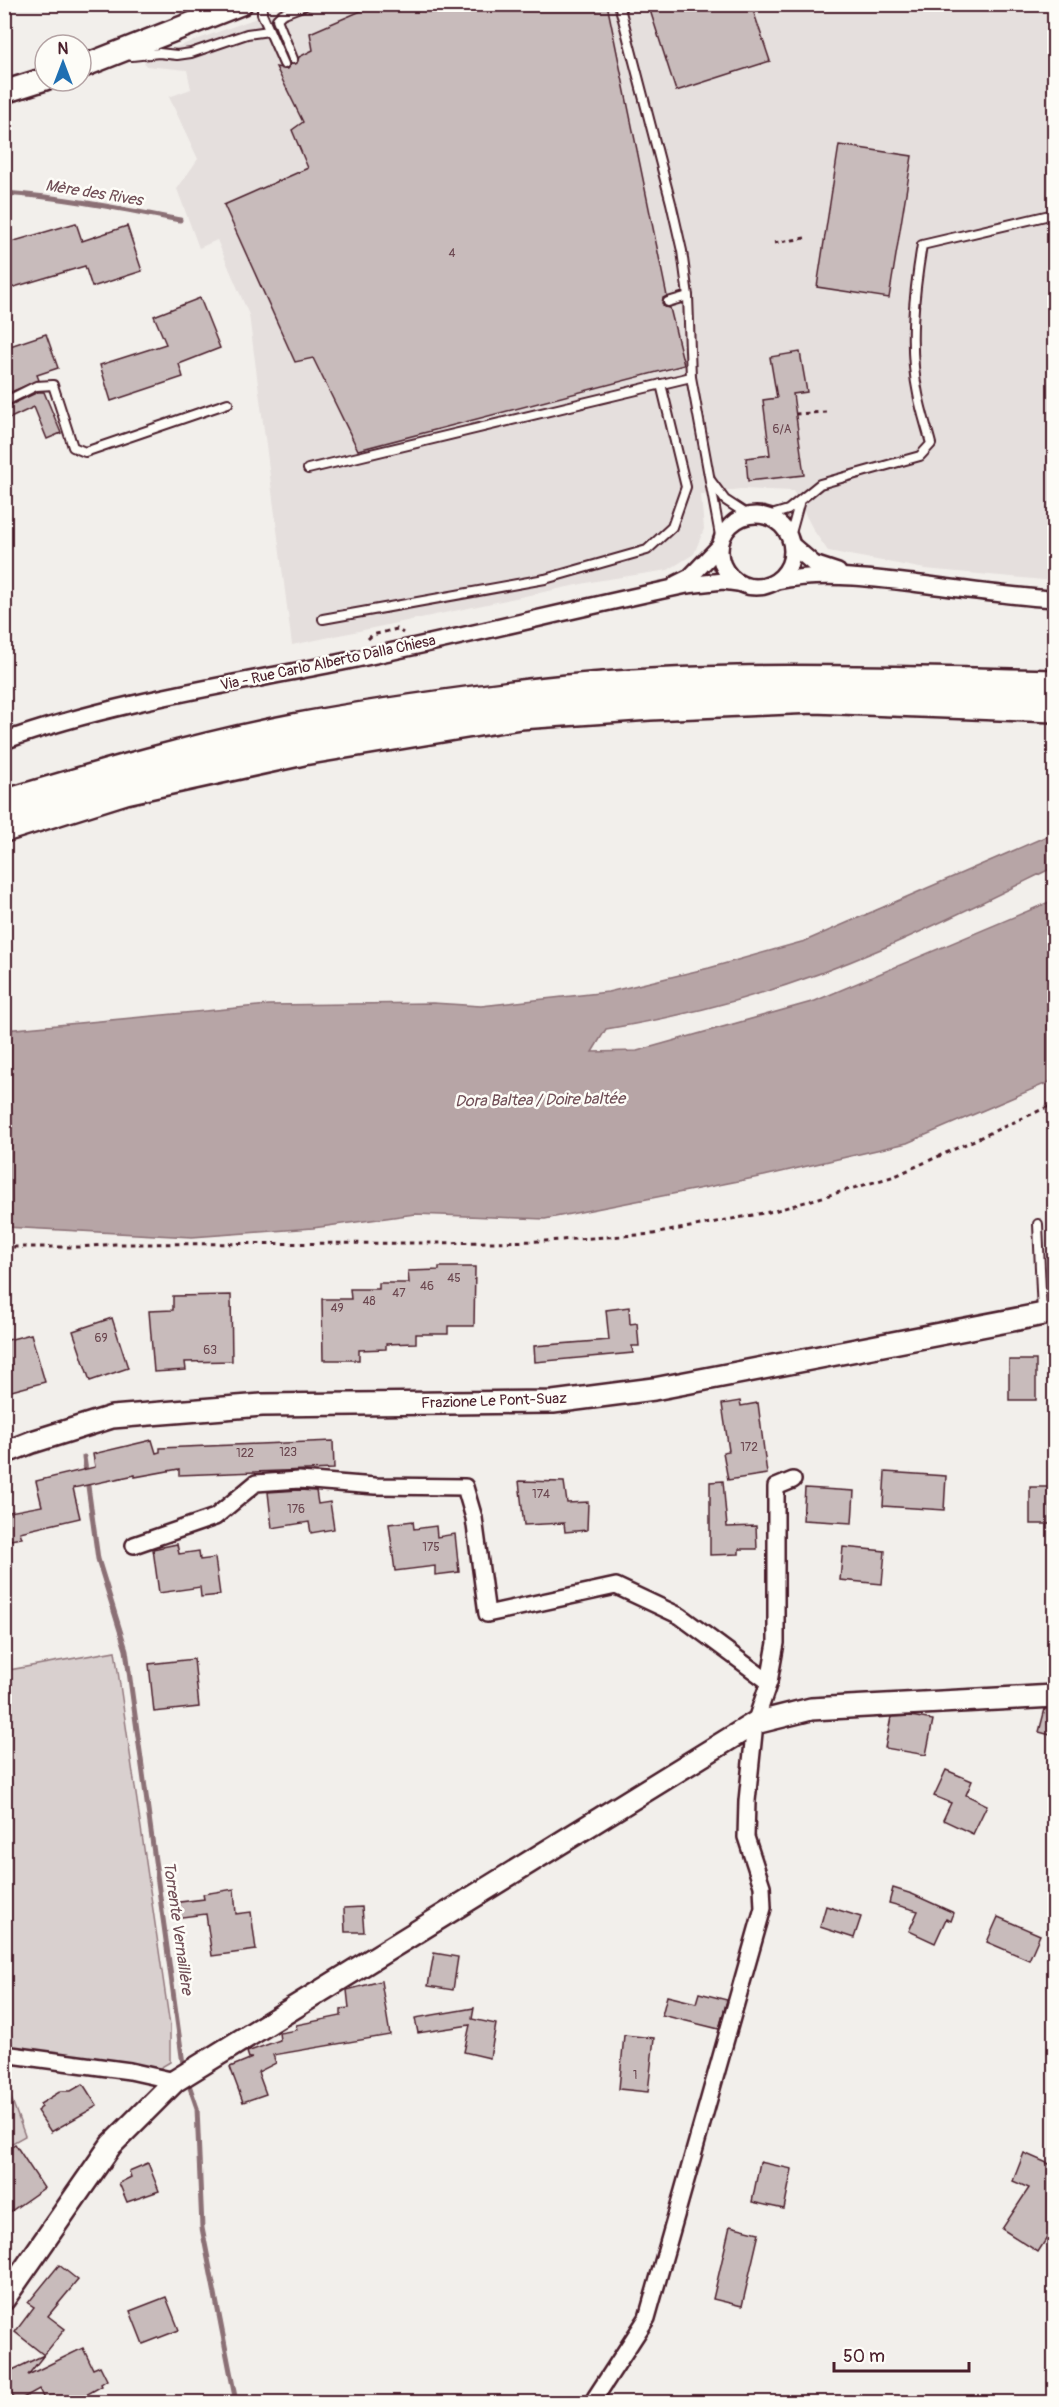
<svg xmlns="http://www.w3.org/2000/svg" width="1059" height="2407" font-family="Pangolin,sans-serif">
<rect width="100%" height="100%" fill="#f2efeb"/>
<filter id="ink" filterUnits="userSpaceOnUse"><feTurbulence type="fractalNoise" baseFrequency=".0167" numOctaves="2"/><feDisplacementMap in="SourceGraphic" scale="12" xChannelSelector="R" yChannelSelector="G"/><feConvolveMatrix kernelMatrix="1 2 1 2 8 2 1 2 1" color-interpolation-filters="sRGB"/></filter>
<g filter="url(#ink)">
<path fill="#e5dfdd" d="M293 5H1054V581L925 569 828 551 814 531 793 491 740 489 701 495 704 529 694 554 668 570 596 581 292 645 249 315 217 240 199 248 177 189 198 159 169 97 191 89 187 70 146 66 143 59Z"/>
<g fill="#d9d0cf" stroke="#92787d" stroke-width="1.5">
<path d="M115 1651 170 2026V2062L160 2068 5 2050 4 1671Z"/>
<path d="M5 2081 25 2136 5 2147H4Z"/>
</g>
<path fill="#b7a5a6" stroke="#8b6f75" stroke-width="1.5" d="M1054 833V867C997 895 940 924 881 949 793 987 700 1014 606 1029L592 1052 637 1051 815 1001 1054 900V1080L907 1143 764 1176 545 1219 415 1214 313 1228 192 1237 5 1227V1030L269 1005 433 1003 481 1006 608 992 709 968 805 941Z"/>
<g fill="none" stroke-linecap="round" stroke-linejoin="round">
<g stroke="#8b6f75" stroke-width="5">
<path d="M4 193C63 197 122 209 180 220"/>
<path d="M84 1457 98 1559 126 1650 184 2071"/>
<path d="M187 2079 197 2108 202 2228 236 2402"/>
</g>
</g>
<g fill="#c8bbbb" stroke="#4a1f2b" stroke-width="1.5">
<path d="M377 4H607L667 296 663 298 662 303 664 307 670 308 684 365 358 450 313 358 295 362 224 205 308 168 292 130 303 122 276 67 287 69 290 64 297 63 299 57 313 50 310 33Z"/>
<path d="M648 4H751L770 61 676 91Z"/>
<path d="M839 145 912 156 889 298 817 287Z"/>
<path d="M76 223 82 241 127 226 142 271 92 287 85 266 4 290V244Z"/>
<path d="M200 298 220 348 179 364 183 377 111 401 100 365 166 344 154 316Z"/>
<path d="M46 334 58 368 37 375 39 380 4 395V348Z"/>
<path d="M800 352 807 392 793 394 804 475 748 481 746 458 770 455 763 400 777 398 770 357Z"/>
<path d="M38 392H44L61 433 47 439 34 407 4 421V408Z"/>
<path d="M439 1267H475L474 1326H448V1334H416V1343L386 1344V1349L359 1350V1360H323L322 1299H351L350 1289H379V1283H409L408 1271 439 1270Z"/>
<path d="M231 1295 232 1361 185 1362 186 1370 154 1372 149 1311 173 1310V1296Z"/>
<path d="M629 1307 630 1324 637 1323 639 1346H632L633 1353 535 1362 534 1346 609 1340 606 1310Z"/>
<path d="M112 1318 128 1368 90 1381 73 1331Z"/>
<path d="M31 1334 45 1382 4 1393V1341Z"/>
<rect x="1009" y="1360" width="27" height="40"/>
<path d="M740 1401 741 1406 758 1403 767 1474 728 1480 723 1452 729 1451 722 1404Z"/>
<path d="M152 1440 156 1453 160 1452V1448L333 1441 334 1469 179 1475V1469L135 1477V1475L73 1488 80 1518 20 1532 22 1538 4 1541V1513L42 1506 36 1481 95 1467 93 1454Z"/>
<path d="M885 1472 946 1476 944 1510 883 1506Z"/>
<path d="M519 1481 564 1482 567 1503 588 1502 587 1530 565 1532 564 1523 524 1525Z"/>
<path d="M723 1481 727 1527 756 1526 757 1549H739V1554L710 1555V1482Z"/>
<rect x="1030" y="1487" width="24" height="37"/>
<path d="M805 1488 854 1491 852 1523 803 1520Z"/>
<path d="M299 1490 316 1491 318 1504 330 1502 334 1529 311 1533 309 1522 272 1528 268 1492Z"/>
<path d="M413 1521 414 1529 436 1526 437 1537 455 1534 459 1572 435 1575V1566L395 1571 389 1524Z"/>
<path d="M177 1544 179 1554 199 1551 200 1560 215 1558 220 1595 201 1597 200 1587 159 1593 153 1549Z"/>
<path d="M843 1547 885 1551 882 1584 840 1580Z"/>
<path d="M194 1659 199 1707 154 1712 149 1664Z"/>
<path d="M1045 1709H1054V1736L1039 1732Z"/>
<path d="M911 1716 933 1720 926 1755 885 1748 891 1717Z"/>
<path d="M946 1770 972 1781 966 1795 987 1805 973 1834 943 1820 951 1803 934 1796Z"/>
<path d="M893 1888 912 1894 954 1913 951 1921 946 1919 935 1943 909 1931 918 1911 889 1903Z"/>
<path d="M234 1889 236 1914 251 1912 256 1950 212 1956 206 1914 174 1918 172 1903 204 1899 203 1894Z"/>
<path d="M826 1906 861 1917 854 1938 820 1927Z"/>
<path d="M362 1907 364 1932H345L344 1908Z"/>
<path d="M998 1917 1040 1935 1029 1960 987 1942Z"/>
<path d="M434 1953 458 1957 453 1990 428 1986Z"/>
<path d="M381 1981 390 2035 273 2055 276 2063 258 2072 266 2094 243 2102 230 2067 252 2058H249L247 2052 280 2040 279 2033 297 2030 296 2025 341 2016V2009L349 2008 347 1990Z"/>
<path d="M699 1993 727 2000 719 2029 662 2015 667 1996 696 2003Z"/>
<path d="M474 2008 472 2019 496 2024 490 2058 464 2052 470 2025 418 2033 415 2018Z"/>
<path d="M624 2035 654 2038 648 2092 619 2089Z"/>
<path d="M83 2084 97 2106 51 2132 37 2111 42 2107 40 2104 61 2091H71Z"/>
<path d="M15 2144 44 2188 4 2216V2151Z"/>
<path d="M1024 2153 1054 2166V2227L1038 2252 1002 2229 1029 2188 1013 2181Z"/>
<path d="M760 2162 792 2169 784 2209 752 2202Z"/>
<path d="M148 2163 159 2191 127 2202 119 2183 131 2177 129 2171Z"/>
<path d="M730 2226 759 2233 742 2306 713 2299Z"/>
<path d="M59 2265 78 2280 48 2316 65 2329 44 2355 15 2332 34 2307 28 2303Z"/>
<path d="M166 2297 179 2330 143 2344 130 2311Z"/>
<path d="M83 2348 93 2369 100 2366 107 2380 101 2384 102 2386 72 2403H46L39 2389 16 2402 4 2380V2374L44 2355 28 2375Z"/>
</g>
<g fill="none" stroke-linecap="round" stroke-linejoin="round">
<g stroke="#4a1f2b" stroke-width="12">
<g id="lane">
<path d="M265 4 262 8V14L284 64"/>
<path d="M619 4 671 203 682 251 688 296 691 377"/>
<path d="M132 56 159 53 177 55 191 53 247 34 269 31"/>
<path d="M293 59 277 19 282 14 308 4"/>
<path d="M668 302 688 296"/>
<path d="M4 402 36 386 53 385 73 447 85 452 228 403"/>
<path d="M308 469 691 377 721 541"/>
<path d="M711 481 725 500 748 515"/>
<path d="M768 516 788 510 820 484 920 456 931 444C927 428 921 411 918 394 908 346 914 293 922 245L1054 214"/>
<path d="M790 537 799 504"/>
<path d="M323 619 545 579 647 550 672 527 686 487 661 384"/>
<path d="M1038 1224 1042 1313"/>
</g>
</g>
<g stroke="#4a1f2b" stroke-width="20">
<g id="street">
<circle cx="756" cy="551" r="36"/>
<path d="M792 545 814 564 838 572"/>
<path d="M777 581C822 572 868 578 913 583 960 589 1007 596 1054 599"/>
<path d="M676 584 690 577 719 547"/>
<path d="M4 741C110 703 223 686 332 664 451 640 569 610 687 585L723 581 738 583"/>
<path d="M134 1545 215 1517 256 1483 299 1480 375 1486 465 1487 474 1518 487 1614 616 1586 680 1616 769 1682"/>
<path d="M4 2054 130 2071 175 2081"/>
<path d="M595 2402V2398L647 2318 763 1908 762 1886 746 1837 747 1801 755 1723 769 1682 776 1643V1487L793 1480"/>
</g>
</g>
<g stroke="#4a1f2b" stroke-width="26">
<g id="secondary">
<path d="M81 67 241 4"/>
<path d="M4 92 45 79"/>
<path d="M4 1453 32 1442 112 1417 262 1405 553 1402 654 1389 1054 1312"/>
<path d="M4 2299 111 2145 175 2081 755 1723 811 1709 1054 1696"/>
</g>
</g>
<g stroke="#4a1f2b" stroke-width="32">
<g id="highway">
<path d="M4 804C100 775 196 747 294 728 363 715 435 705 505 696 687 672 872 680 1054 684"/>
<path d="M4 828 125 790 303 751 520 715 650 706 814 699 1054 708"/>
</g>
</g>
<g stroke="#4a1f2b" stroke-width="3" stroke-dasharray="4.5 4.5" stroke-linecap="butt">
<path d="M774 243 805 238"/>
<path d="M795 414 826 412"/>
<path d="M368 639 372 635 397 629 403 633"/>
<path d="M4 1247H80L115 1244 437 1243 545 1241 653 1234 774 1211 895 1176 1054 1104"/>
</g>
<use href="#lane" stroke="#fdfcf7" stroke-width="8"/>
<use href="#street" stroke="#fdfcf7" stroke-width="15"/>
<use href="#secondary" stroke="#fdfcf7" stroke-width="21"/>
<use href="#highway" stroke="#fdfcf7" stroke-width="27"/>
</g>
</g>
<g text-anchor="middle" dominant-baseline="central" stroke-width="5" stroke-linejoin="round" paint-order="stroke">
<g font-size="12" fill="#6a464f">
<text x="452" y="253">4</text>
<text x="782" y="429">6/A</text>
<text x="454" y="1278">45</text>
<text x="427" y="1286">46</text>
<text x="399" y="1293">47</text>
<text x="369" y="1301">48</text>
<text x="337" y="1308">49</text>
<text x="101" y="1338">69</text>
<text x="210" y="1350">63</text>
<text x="749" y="1447">172</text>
<text x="288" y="1452">123</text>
<text x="245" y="1453">122</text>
<text x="541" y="1494">174</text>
<text x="296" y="1509">176</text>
<text x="431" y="1547">175</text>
<text x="635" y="2075">1</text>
</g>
<g font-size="15" fill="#4a1f2b" stroke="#fdfcf7">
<text transform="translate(328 663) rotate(-12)">Via - Rue Carlo Alberto Dalla Chiesa</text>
<text transform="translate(494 1401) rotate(-2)">Frazione Le Pont-Suaz</text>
</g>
<g font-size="16" font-style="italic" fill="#704e56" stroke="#fdfcf7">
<text transform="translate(94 193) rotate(9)">Mère des Rives</text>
<text transform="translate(540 1100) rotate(-1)">Dora Baltea / Doire baltée</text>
<text transform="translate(178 1928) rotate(82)">Torrente Vernaillère</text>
</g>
</g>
<rect width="1059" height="2407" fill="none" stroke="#fdfcf7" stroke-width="24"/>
<rect x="12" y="12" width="1035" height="2383" fill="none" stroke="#4a1f2b" stroke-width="2" filter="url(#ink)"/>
<g transform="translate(63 63)"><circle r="28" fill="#fdfcf7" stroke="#b5a4a5" stroke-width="1.5"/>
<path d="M0-4.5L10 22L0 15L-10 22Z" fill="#1f6fb2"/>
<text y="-9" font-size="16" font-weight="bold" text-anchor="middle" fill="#4a1f2b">N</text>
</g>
<path d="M834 2362v9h135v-9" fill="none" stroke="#4a1f2b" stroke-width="3"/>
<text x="843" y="2362" font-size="18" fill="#4a1f2b" stroke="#fdfcf7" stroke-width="4.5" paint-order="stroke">50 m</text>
</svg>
